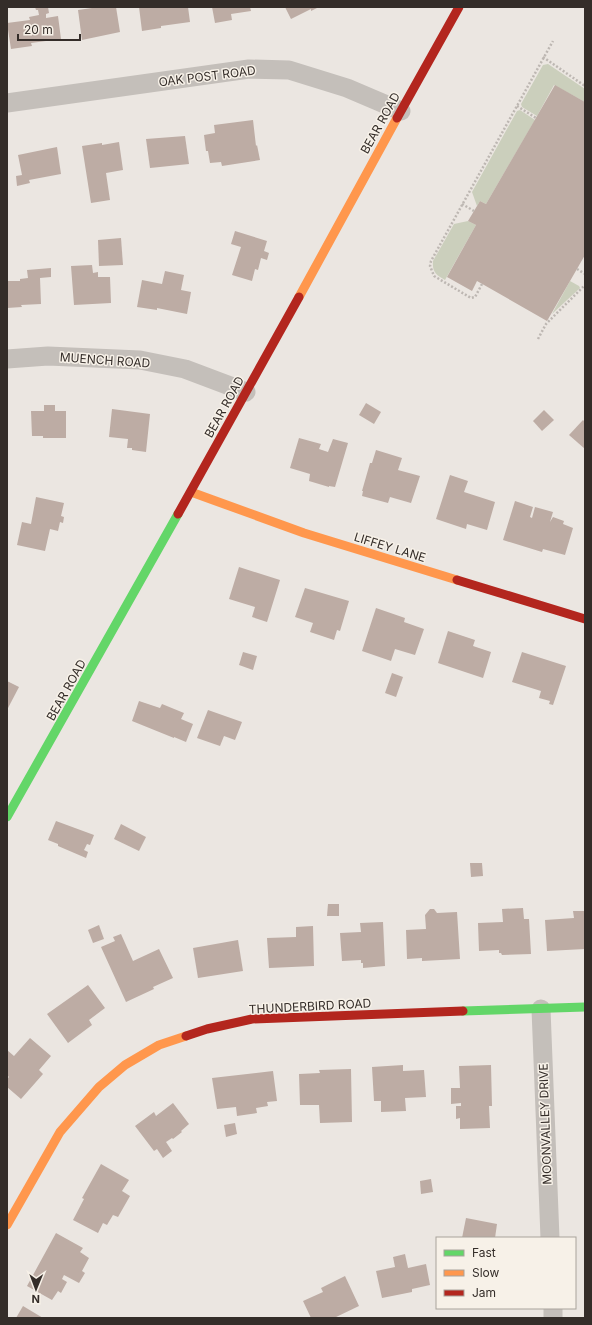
<svg xmlns="http://www.w3.org/2000/svg" width="592" height="1325" font-family="Inter,sans-serif">
<rect width="100%" height="100%" fill="#ebe6e1"/>
<g fill="#cbcfbc">
<path d="M548 64 585 89V102L554 85 537 116 522 107 521 104 543 65Z"/>
<path d="M520 110 535 120 486 204 480 201 477 206 472 192 517 111Z"/>
<path d="M468 221 476 225 445 280C436 275 432 272 433 261L454 224Z"/>
<path d="M570 281 579 286 580 288 552 314Z"/>
</g>
<g fill="#bdaca4">
<path d="M35 7H48L49 13 46 14V18L58 16 61 39 31 43 32 46 11 49 7 23 30 20 29 17 39 15 38 10H36Z"/>
<path d="M99 7H116L120 32 82 40 78 10Z"/>
<path d="M139 7H188L190 22 161 26V28L142 31Z"/>
<path d="M212 7H250L251 11 231 14 232 20 215 23Z"/>
<path d="M285 7H319L311 11V9L291 19Z"/>
<path d="M555 85 585 102V255L547 321 477 281 472 291 447 277 476 225 468 221 480 201 486 204Z"/>
<path d="M253 120 256 146 257 145 260 160 222 166 221 162 210 163 208 151H206L204 135 215 133 214 125Z"/>
<path d="M185 136 189 164 150 168 146 139Z"/>
<path d="M119 142 123 170 106 173 110 200 91 203 82 146 102 143V145Z"/>
<path d="M57 147 61 174 29 180 30 183 17 186 16 176 22 175 18 155Z"/>
<path d="M235 231 267 241 264 251 269 253 267 260 261 258 258 270 255 269 252 281 232 275 241 247 231 244Z"/>
<path d="M121 238 123 265 99 266 98 240Z"/>
<path d="M92 265 93 273 98 272V277H110L111 303 74 305 71 266Z"/>
<path d="M51 268V277L40 278 41 304 21 305 22 307 7 308V281H20V279L28 278 27 270Z"/>
<path d="M165 271 184 275 181 290 191 292 187 314 157 308V310L137 307 142 280 162 284Z"/>
<path d="M366 403 381 412 374 424 359 415Z"/>
<path d="M44 405H55V411H66V438H43V436H32L31 411H44Z"/>
<path d="M112 409 150 414 146 452 132 450V448H127L128 439 109 437Z"/>
<path d="M544 410 554 420 542 431 533 421Z"/>
<path d="M583 420 585 422V449L569 435Z"/>
<path d="M299 438 321 444 319 449 328 452 333 439 348 443 335 487 329 486V487L309 481 310 474 290 468Z"/>
<path d="M376 450 402 458 398 470 420 476 411 503 390 497 388 503 362 496 363 491H362L370 463H372Z"/>
<path d="M450 475 468 481 464 492 495 502 487 530 467 524 466 529 436 519Z"/>
<path d="M36 497 64 503 61 516 64 517 63 523 60 522 58 531 50 529 45 551 17 545 22 522 31 524Z"/>
<path d="M515 501 533 507 530 517 532 518 535 507 553 512 550 522 553 517 564 521 563 524 573 528 565 555 543 549 542 552 503 540Z"/>
<path d="M239 567 280 580 267 622 252 617 255 607 229 599Z"/>
<path d="M305 588 349 601 340 631 337 630 334 640 310 632 313 623 295 617Z"/>
<path d="M376 608 405 618 404 622 424 629 415 655 395 649 391 661 362 651Z"/>
<path d="M448 631 475 640 473 646 491 652 483 678 438 663Z"/>
<path d="M243 652 257 656 253 670 239 665Z"/>
<path d="M522 652 566 666 553 705 549 704 550 701 539 698 541 691 512 682Z"/>
<path d="M392 673 403 677 396 697 385 693Z"/>
<path d="M7 681 19 687 7 710Z"/>
<path d="M139 701 160 708 162 704 184 713 181 719 193 724 186 742 174 737V738L132 721Z"/>
<path d="M208 710 242 722 235 740 224 736 220 746 197 738Z"/>
<path d="M56 821 94 835 90 845 87 844 84 850 88 852 86 858 58 846V844L48 840Z"/>
<path d="M121 824 146 837 139 851 114 839Z"/>
<path d="M470 863H482L483 876 471 877Z"/>
<path d="M328 904H339V916H327Z"/>
<path d="M523 908 524 919H529L531 954 502 955 501 953H499V950L479 951 478 923 503 922 502 909Z"/>
<path d="M430 909H434L437 913 457 912 460 959 422 961V958L407 959 406 930 426 929 425 915Z"/>
<path d="M573 911H585V949L547 951 545 920 574 918Z"/>
<path d="M383 922 385 966 363 968V963H361V960L342 961 340 933 361 932 360 923Z"/>
<path d="M99 925 104 939 93 943 88 930Z"/>
<path d="M313 926 314 966 269 968 267 938 296 937V927Z"/>
<path d="M121 934 133 961 159 949 173 978 153 987 154 989 126 1002 101 947 115 941 113 937Z"/>
<path d="M238 940 243 971 198 978 193 948Z"/>
<path d="M88 985 105 1008 89 1020 92 1025 68 1043 47 1014Z"/>
<path d="M30 1038 51 1056 39 1070 43 1074 21 1099 7 1087V1079L9 1077 7 1075V1050L14 1056Z"/>
<path d="M403 1065V1071L424 1070 426 1097 405 1098 406 1111 381 1112V1101H374L372 1067Z"/>
<path d="M491 1065 492 1106H489L490 1128 460 1129V1118L456 1119V1106H461V1103L451 1104V1088H460L459 1066Z"/>
<path d="M351 1069 352 1122 320 1123 319 1105H300L299 1074 320 1073 319 1070Z"/>
<path d="M273 1071 277 1101 267 1102 268 1106 256 1108 257 1113 237 1116 236 1107 217 1109 212 1078Z"/>
<path d="M173 1103 189 1124 181 1131 182 1132 173 1139 172 1138 166 1142 172 1151 163 1158 157 1149 154 1151 135 1126 154 1112 156 1116Z"/>
<path d="M235 1123 237 1134 226 1137 224 1125Z"/>
<path d="M101 1164 129 1180 122 1191 130 1196 118 1217 113 1215 107 1225 103 1223 98 1233 73 1220 84 1199 82 1198Z"/>
<path d="M431 1179 433 1192 421 1194 420 1181Z"/>
<path d="M466 1218 497 1224 495 1238H462Z"/>
<path d="M56 1233 83 1248 80 1252 89 1258 82 1271 85 1273 79 1283 64 1275 62 1279 67 1282 61 1293 58 1291 52 1300 27 1286Z"/>
<path d="M405 1254 408 1268 426 1264 430 1285 412 1289V1292L382 1298 376 1271 395 1267 393 1257Z"/>
<path d="M345 1276 359 1306 334 1318 332 1317 311 1318 303 1301 323 1292 321 1288Z"/>
<path d="M23 1306 43 1318H16Z"/>
</g>
<g fill="none" stroke-linecap="round" stroke-linejoin="round">
<g stroke="#bdb7b2" stroke-width="2.5" stroke-dasharray="2 2" stroke-linecap="butt">
<path d="M543 57 585 86"/>
<path d="M517 106 536 118"/>
<path d="M462 204 474 211"/>
<path d="M577 269 585 274"/>
<path d="M482 284 475 297 471 298 434 276 430 266 431 261 553 41"/>
<path d="M538 339 546 324 585 285"/>
</g>
<g stroke="#c4bfba" stroke-width="19">
<path d="M7 103 249 69 289 70 347 88 401 111"/>
<path d="M7 359 48 356 140 360 185 369 246 392"/>
<path d="M541 1009 550 1238"/>
<path d="M553 1308V1318"/>
</g>
<g stroke="#63d668" stroke-width="9">
<path d="M7 817 178 514"/>
<path d="M463 1011 585 1007"/>
</g>
<g stroke="#ff974d" stroke-width="9">
<path d="M299 297 397 118"/>
<path d="M191 492 304 533 457 580"/>
<path d="M7 1225 60 1132 99 1087 125 1065 159 1045 186 1036"/>
</g>
<g stroke="#b3261e" stroke-width="9">
<path d="M397 118 459 7"/>
<path d="M178 514 299 297"/>
<path d="M457 580 585 619"/>
<path d="M186 1036 207 1029 252 1019 463 1011"/>
</g>
</g>
<g text-anchor="middle" dominant-baseline="central" stroke-width="3" stroke-linejoin="round" paint-order="stroke">
<g font-size="12" fill="#342d29" stroke="#f7f1e8">
<text transform="translate(207 76) rotate(-7)">OAK POST ROAD</text>
<text transform="translate(380 123) rotate(-61)">BEAR ROAD</text>
<text transform="translate(105 360) rotate(4)">MUENCH ROAD</text>
<text transform="translate(224 407) rotate(-61)">BEAR ROAD</text>
<text transform="translate(390 547) rotate(17)">LIFFEY LANE</text>
<text transform="translate(66 690) rotate(-61)">BEAR ROAD</text>
<text transform="translate(310 1006) rotate(-3)">THUNDERBIRD ROAD</text>
<text transform="translate(545 1124) rotate(-92)">MOONVALLEY DRIVE</text>
</g>
</g>
<rect width="592" height="1325" fill="none" stroke="#342d29" stroke-width="16"/>
<rect x="436" y="1237" width="140" height="72" fill="#f7f1e8" stroke="#a9a39c"/>
<rect x="444" y="1250" width="20" height="6" fill="#63d668" stroke="#a9a39c"/>
<text x="472" y="1257" font-size="12" fill="#342d29">Fast</text>
<rect x="444" y="1270" width="20" height="6" fill="#ff974d" stroke="#a9a39c"/>
<text x="472" y="1277" font-size="12" fill="#342d29">Slow</text>
<rect x="444" y="1290" width="20" height="6" fill="#b3261e" stroke="#a9a39c"/>
<text x="472" y="1297" font-size="12" fill="#342d29">Jam</text>
<g transform="translate(36 1289) rotate(181)" stroke="#f7f1e8" stroke-width="3" paint-order="stroke">
<path d="M0-3L7 15L0 10L-7 15Z" fill="#342d29"/>
<text y="-6" font-size="11" font-weight="bold" text-anchor="middle" fill="#342d29">N</text>
</g>
<path d="M18 34v6h62v-6" fill="none" stroke="#342d29" stroke-width="2"/>
<text x="24" y="34" font-size="12" fill="#342d29" stroke="#f7f1e8" stroke-width="3" paint-order="stroke">20 m</text>
</svg>
